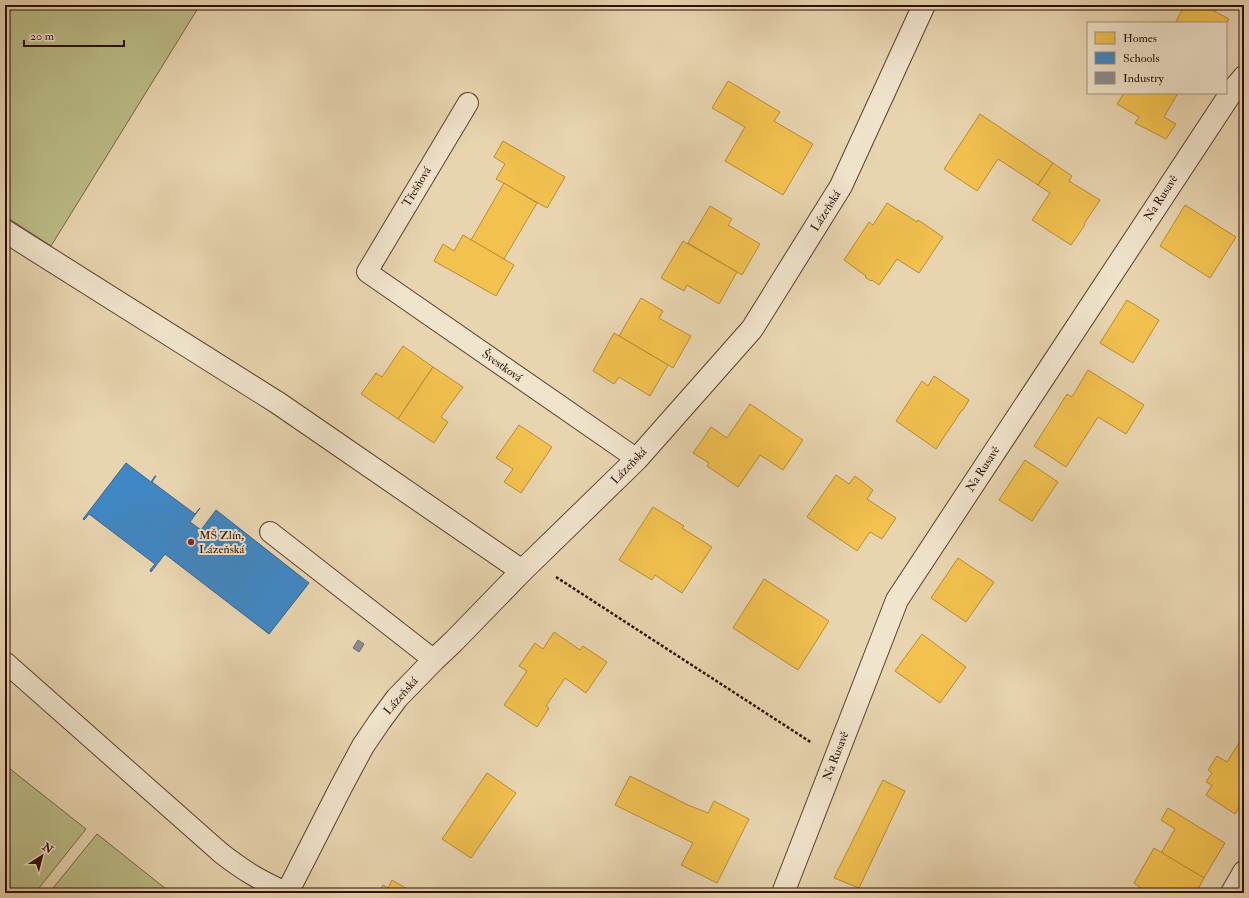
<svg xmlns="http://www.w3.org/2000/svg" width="1249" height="898" font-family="'IM FELL Double Pica',serif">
<rect width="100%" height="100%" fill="#e8d5b0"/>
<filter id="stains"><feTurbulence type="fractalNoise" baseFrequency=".005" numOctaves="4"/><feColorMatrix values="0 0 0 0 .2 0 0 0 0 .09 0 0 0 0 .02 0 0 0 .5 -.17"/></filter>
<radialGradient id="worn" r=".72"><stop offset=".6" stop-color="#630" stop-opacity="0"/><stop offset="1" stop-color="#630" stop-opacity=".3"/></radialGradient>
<g fill="#bbbc87" stroke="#756644">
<path d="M5 5H200L51 246 5 216Z"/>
<path d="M5 765 86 829 35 893H5Z"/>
<path d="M97 834 171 893H49Z"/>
</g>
<g fill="#f2c14e" stroke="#b88c37">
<path d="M1185 5H1203L1229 19 1226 23H1175Z"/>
<path d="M728 81 780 112 774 121 813 144 783 195 725 161 745 127 712 108Z"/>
<path d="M1124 93H1178L1164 117 1176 124 1166 139 1135 123 1139 117 1117 104Z"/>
<path d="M980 114 1053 163 1038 185 998 159 977 191 944 169Z"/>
<path d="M503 141 565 177 547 208 496 179 505 164 494 157Z"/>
<path d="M1053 163 1072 176 1069 181 1100 200 1084 224 1085 225 1071 245 1032 220 1050 193 1038 185Z"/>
<path d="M504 183 537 203 504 259 471 240Z"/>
<path d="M887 203 917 222 918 220 943 237 919 273 897 259 879 285 872 280 871 281 865 277 866 276 844 260 869 222 873 225Z"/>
<path d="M1185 205 1236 237 1210 278 1160 246Z"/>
<path d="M710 206 732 219 728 225 760 244 742 275 688 243Z"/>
<path d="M463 235 514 265 496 296 434 261 443 244 454 251Z"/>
<path d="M683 241 737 272 719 304 687 285 684 291 661 278Z"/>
<path d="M641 298 663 311 659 318 691 336 673 368 619 336Z"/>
<path d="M1127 300 1159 320 1133 363 1100 343Z"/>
<path d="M614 333 668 365 650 396 619 377 614 384 593 371Z"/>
<path d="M403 346 433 367 398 419 361 394 376 373 382 377Z"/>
<path d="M433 367 463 387 441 417 448 422 434 443 398 419Z"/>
<path d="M1088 370 1144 405 1126 434 1098 417 1066 467 1034 446 1067 394 1072 397Z"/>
<path d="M934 376 969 400 963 410H962L936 449 896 421 922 381 928 386Z"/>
<path d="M750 404 803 440 783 470 760 455 738 487 707 466 709 463 693 453 711 427 727 438Z"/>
<path d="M519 425 552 447 521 493 504 482 513 469 496 458Z"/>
<path d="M1025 460 1058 482 1032 521 999 500Z"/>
<path d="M836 475 849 484 855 476 873 490 867 499 896 518 882 539 870 532 857 551 807 517Z"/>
<path d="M653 507 684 526 682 528 712 547 682 593 655 575 652 580 619 560Z"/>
<path d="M958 558 994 582 966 622 931 598Z"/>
<path d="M764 579 829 621 798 670 733 628Z"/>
<path d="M554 632 580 650 583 646 607 662 586 693 565 678 546 706 549 708 537 727 504 705 527 671 519 666 535 643 543 649Z"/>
<path d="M922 634 966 667 940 703 895 671Z"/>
<path d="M1244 735V799L1235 814 1206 795 1212 785 1206 782 1212 773 1208 770 1217 756 1227 762Z"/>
<path d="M487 773 516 793 471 858 442 839Z"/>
<path d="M630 776 688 805 708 813 714 801 749 819 717 883 681 865 693 843 615 805Z"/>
<path d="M883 780 905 791 859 888 834 878Z"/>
<path d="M1168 808 1225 843 1204 878 1161 853 1175 829 1161 820Z"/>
<path d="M1154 848 1204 878 1196 893H1138L1141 888 1134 883Z"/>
<path d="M392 880 414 893H379L383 885 388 888Z"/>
</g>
<path fill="#3f88c5" stroke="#3a648a" d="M126 463 151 482 155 476H156L152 482 195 514 200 508 190 522 201 530 216 510 309 583 269 634 165 554 151 572 150 570 155 564 89 514 84 520 83 519Z"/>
<path fill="#8d8d92" stroke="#716767" d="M358 640 364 644 359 652 353 648Z"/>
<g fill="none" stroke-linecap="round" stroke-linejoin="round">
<g stroke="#5d402e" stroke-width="22">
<g id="service">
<path d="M468 103 367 272 637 459"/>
<path d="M270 532 434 660"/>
<path d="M5 662 221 853C244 871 261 881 288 893"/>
</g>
</g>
<g stroke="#5d402e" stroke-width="24">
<g id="minor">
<path d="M5 231 278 403 522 571"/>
<path d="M287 893 341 787 363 746 380 721 397 698 434 660 454 641 522 571 637 459 752 329 841 186 924 5"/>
<path d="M783 893 897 600 1233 90 1244 77"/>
<path d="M1232 893 1244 872"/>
</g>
</g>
<path stroke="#2f0f02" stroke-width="2.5" stroke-dasharray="3 2" stroke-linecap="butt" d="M556 577 812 743"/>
<use href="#service" stroke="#f0e4cc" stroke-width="20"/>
<use href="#minor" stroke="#f0e4cc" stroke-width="22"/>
</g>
<circle fill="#8f2418" stroke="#f0e4cc" stroke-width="1.5" cx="191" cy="542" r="4"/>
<g text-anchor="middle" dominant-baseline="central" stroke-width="4" stroke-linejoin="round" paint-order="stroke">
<g font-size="12" fill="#2f0f02" stroke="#f0e4cc">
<text transform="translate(417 187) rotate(-59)">Třešňová</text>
<text transform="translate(1161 198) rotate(-57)">Na Rusavě</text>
<text transform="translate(826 211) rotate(-58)">Lázeňská</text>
<text transform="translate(502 366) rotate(35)">Švestková</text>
<text transform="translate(629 466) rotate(-46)">Lázeňská</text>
<text transform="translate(983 469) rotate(-57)">Na Rusavě</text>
<text transform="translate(401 696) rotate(-49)">Lázeňská</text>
<text transform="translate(836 756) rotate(-69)">Na Rusavě</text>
</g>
<g font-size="12" fill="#2f0f02" stroke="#f0e4cc" text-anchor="start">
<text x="199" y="535">MŠ Zlín,<tspan x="199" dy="14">Lázeňská</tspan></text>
</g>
</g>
<rect width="1249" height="898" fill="none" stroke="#e8d5b0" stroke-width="20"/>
<rect x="6" y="6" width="1237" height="886" fill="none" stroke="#2f0f02" stroke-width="2"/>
<rect x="10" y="10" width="1229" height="878" fill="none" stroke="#2f0f02"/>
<rect x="1087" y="22" width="140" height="72" fill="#f0e4cc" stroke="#a38f7b"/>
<rect x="1095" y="32" width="20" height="12" fill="#f2c14e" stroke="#a38f7b"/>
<text x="1123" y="42" font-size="12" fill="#2f0f02">Homes</text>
<rect x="1095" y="52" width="20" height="12" fill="#3f88c5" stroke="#a38f7b"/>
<text x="1123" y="62" font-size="12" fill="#2f0f02">Schools</text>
<rect x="1095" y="72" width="20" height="12" fill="#8d8d92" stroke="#a38f7b"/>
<text x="1123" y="82" font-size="12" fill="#2f0f02">Industry</text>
<g transform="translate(42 856) rotate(36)" stroke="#f0e4cc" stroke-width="3" paint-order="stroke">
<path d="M0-3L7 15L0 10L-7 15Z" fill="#2f0f02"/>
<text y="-6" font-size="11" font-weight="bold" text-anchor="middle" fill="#2f0f02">N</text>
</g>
<path d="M24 40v6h100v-6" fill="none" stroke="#2f0f02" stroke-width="2"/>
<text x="30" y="40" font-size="12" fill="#2f0f02" stroke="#f0e4cc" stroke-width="3" paint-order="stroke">20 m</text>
<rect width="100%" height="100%" filter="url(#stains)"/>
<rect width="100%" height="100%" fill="url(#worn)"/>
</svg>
